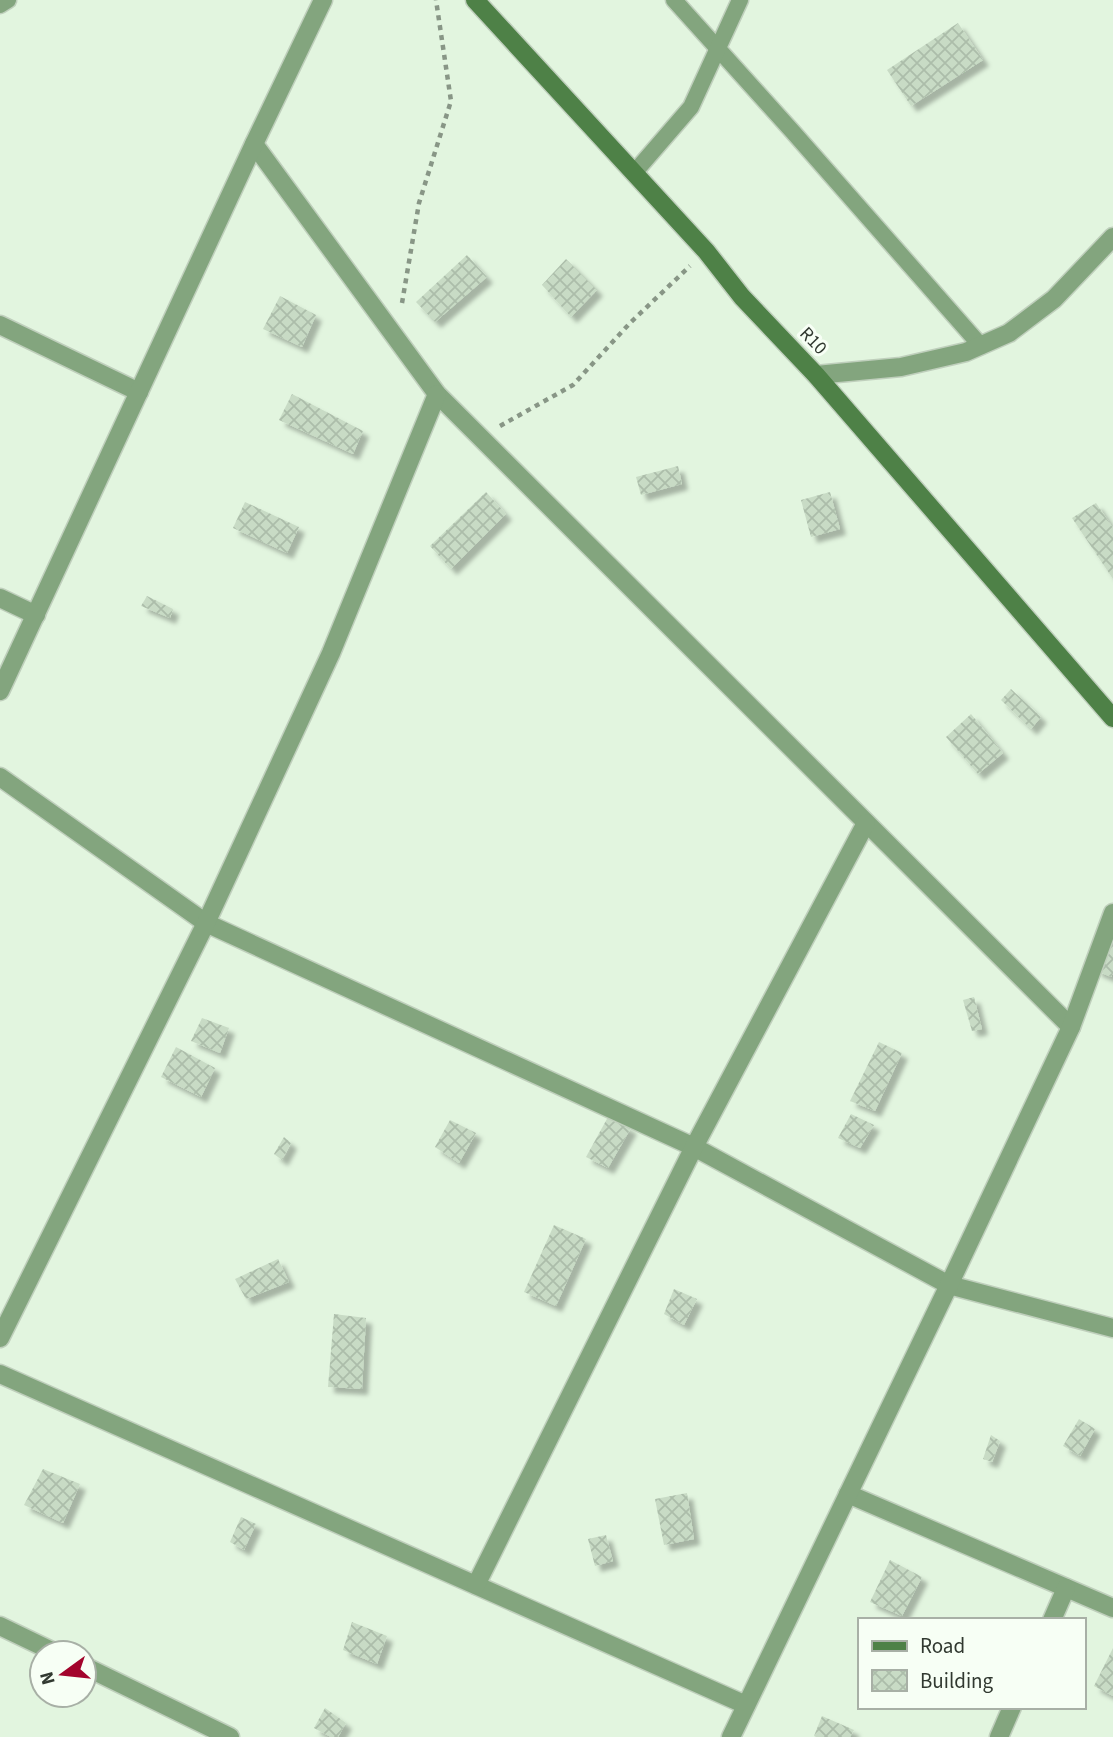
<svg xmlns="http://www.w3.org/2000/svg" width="1113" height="1737" font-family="'Source Sans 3',sans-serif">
<defs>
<pattern id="building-cross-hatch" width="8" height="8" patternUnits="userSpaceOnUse" patternTransform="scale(1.75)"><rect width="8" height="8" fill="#c8dbc5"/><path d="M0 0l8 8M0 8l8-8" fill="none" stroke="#acbdaa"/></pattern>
<filter id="shadow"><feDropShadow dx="6" dy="6" stdDeviation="2" flood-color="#0004"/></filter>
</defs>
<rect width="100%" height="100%" fill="#e2f5df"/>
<g fill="url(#building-cross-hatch)" filter="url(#shadow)">
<path d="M958 23 983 60 911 106 887 70Z"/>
<path d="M467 255 487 277 435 322 416 302Z"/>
<path d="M566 259 597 290 571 317 542 285Z"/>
<path d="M280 296 316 315 302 347 263 329Z"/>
<path d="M292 394 363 431 353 454 279 420Z"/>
<path d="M678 466 682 484 641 495 636 477Z"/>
<path d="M486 492 506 514 451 569 430 546Z"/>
<path d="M830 492 840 529 811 537 801 500Z"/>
<path d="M245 502 299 527 287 553 233 528Z"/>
<path d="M1096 503 1113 528V579L1072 518Z"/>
<path d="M147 596 173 609 170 618 141 606Z"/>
<path d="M1011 689 1041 717 1031 729 1001 700Z"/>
<path d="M971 714 1003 753 978 774 946 737Z"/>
<path d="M1113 928V973L1111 977 1095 970Z"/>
<path d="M974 997 982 1029 972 1031 963 1000Z"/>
<path d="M202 1018 229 1028 220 1053 191 1041Z"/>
<path d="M879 1042 902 1053 875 1111 850 1101Z"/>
<path d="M176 1047 215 1068 201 1097 161 1077Z"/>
<path d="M851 1114 874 1125 860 1148 838 1138Z"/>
<path d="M608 1117 631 1128 608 1168 586 1157Z"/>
<path d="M450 1120 476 1133 459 1163 435 1147Z"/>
<path d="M284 1137 291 1143 282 1160 274 1154Z"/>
<path d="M554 1225 586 1239 556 1306 524 1292Z"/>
<path d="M278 1259 289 1282 246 1299 235 1279Z"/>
<path d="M674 1289 697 1299 684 1325 664 1314Z"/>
<path d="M334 1314 366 1318 362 1389 328 1387Z"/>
<path d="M1079 1419 1095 1429 1080 1456 1063 1446Z"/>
<path d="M991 1435 1000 1441 992 1462 983 1459Z"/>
<path d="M43 1469 80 1484 63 1523 24 1505Z"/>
<path d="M687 1493 694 1539 664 1545 655 1499Z"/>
<path d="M241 1517 256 1524 244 1550 230 1542Z"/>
<path d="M606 1535 613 1561 595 1566 588 1539Z"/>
<path d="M890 1560 922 1577 902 1616 870 1602Z"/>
<path d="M352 1622 387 1636 377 1664 343 1650Z"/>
<path d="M1113 1648V1696L1094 1686Z"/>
<path d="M325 1708 346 1723 338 1737H331L314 1728Z"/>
<path d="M822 1716 854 1730 850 1737H816L814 1736Z"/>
</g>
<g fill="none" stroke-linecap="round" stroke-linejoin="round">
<g stroke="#bfcfbc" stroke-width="19">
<g id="lane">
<path d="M674 0 793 132 981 346"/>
<path d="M0 5 8 0"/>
<path d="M634 173 691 107 740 0"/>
</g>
</g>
<g stroke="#bfcfbc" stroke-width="21">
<g id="street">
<path d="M254 144 437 394 1071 1027"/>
<path d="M0 325 139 392"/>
<path d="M816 375 901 367 966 352 1009 333 1054 299 1113 237"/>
<path d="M0 598 36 615"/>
<path d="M0 691 254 144 323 0"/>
<path d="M0 777 206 923 694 1147 949 1285 1113 1328"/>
<path d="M0 1338 206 923 331 653 437 394"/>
<path d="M0 1374 746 1705"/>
<path d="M848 1494 1113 1608"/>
<path d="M476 1585 694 1147 866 823"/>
<path d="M1052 1620 1066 1588"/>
<path d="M0 1626 56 1653"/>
<path d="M84 1666 230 1737"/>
<path d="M731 1737 949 1285 1071 1027 1113 913"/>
<path d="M999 1737 1012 1707"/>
</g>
</g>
<g stroke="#bfcfbc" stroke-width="21">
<path id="secondary" d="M475 0 706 251 742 297 816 375 1113 718"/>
</g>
<g stroke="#889686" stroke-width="4.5" stroke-dasharray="5 5" stroke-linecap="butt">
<path d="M402 303 419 203 451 101 436 0"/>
<path d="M500 426 573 385 630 323 690 266"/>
</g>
<use href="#lane" stroke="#83a57e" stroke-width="16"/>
<use href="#street" stroke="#83a57e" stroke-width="18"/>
<use href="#secondary" stroke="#4e8147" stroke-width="18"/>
</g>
<g text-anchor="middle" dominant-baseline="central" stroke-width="6" stroke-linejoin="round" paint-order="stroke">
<g font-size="19" fill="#313930" stroke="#f7fff5">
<text transform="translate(813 341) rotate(46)">R10</text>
</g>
</g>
<rect x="858" y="1618" width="228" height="91" fill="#f7fff5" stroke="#a8b0a6" stroke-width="2"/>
<rect x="872" y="1641" width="35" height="10" fill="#4e8147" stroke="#a8b0a6" stroke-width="2"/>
<text x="920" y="1653" font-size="21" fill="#313930">Road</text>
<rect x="872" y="1670" width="35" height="21" fill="url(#building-cross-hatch)" stroke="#a8b0a6" stroke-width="2"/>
<text x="920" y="1688" font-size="21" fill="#313930">Building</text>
<g transform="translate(63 1674) rotate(255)"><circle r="33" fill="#f7fff5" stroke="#a8b0a6" stroke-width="2"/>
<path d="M0-5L12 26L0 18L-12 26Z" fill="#a3042c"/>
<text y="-10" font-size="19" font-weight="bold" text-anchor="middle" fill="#313930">N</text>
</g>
</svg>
